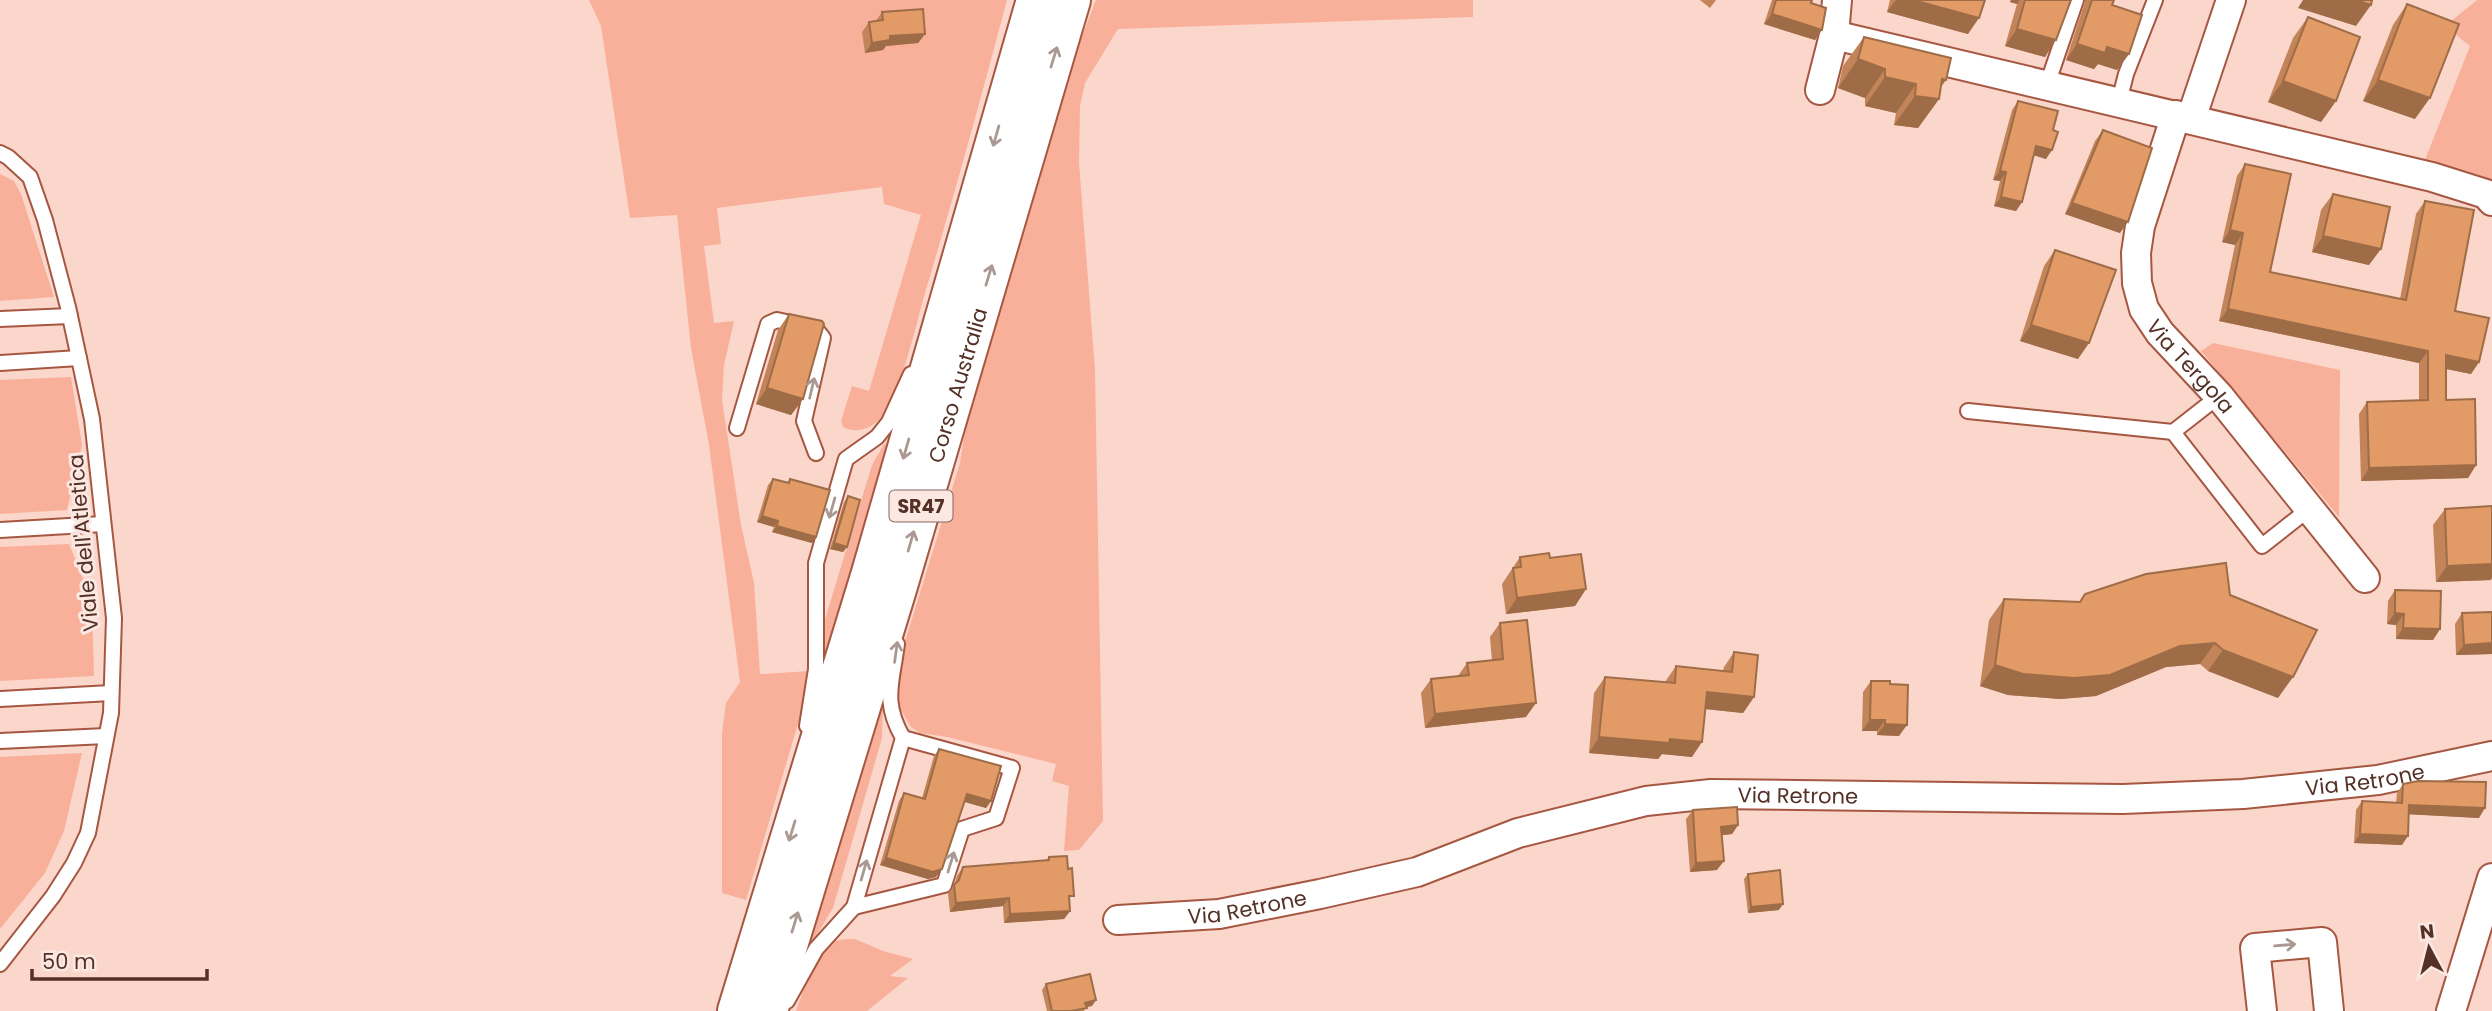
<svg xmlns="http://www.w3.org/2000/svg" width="2492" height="1011" font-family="Poppins,sans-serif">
<rect width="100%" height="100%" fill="#fbd6cb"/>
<g fill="#f9b09b">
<path d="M589 0H1007C981 98 954 196 925 293 916 325 902 388 884 414 875 427 858 435 843 427L841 421 852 386 869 391 921 215 884 204 882 187 717 208 721 244 704 246 714 323 734 321 724 365 722 400 741 525 754 583 760 674 810 671 805 700 746 900 722 893V733L726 703 740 682 709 445 691 348 677 215 630 218 601 26Z"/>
<path d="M1096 0H1473V17L1118 29 1085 83 1080 106 1079 163 1095 370 1103 821 1079 850 1064 851 1069 786 1052 781 1056 764 947 737 920 733 911 727 898 705 897 691 903 648 960 463 966 423 980 366 1050 120Z"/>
<path d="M2477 0H2492V180L2423 165 2470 46 2445 26Z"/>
<path d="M0 174 14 181 21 194 54 297 0 301Z"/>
<path d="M2213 343 2340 370 2339 517 2201 351Z"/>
<path d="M71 377 82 445 67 510 0 514V380Z"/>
<path d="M884 444 891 446 834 641 825 651V620L829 606 872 465Z"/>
<path d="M69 544 92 601 94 676 0 681V547Z"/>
<path d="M880 705H883L882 738 833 908 813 941 809 940Z"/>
<path d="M82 753 64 831 45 873 0 929V757Z"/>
<path d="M855 939 883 951 913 959 890 976 908 978 867 1011H796C804 991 811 959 828 945 836 939 846 939 855 939Z"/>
</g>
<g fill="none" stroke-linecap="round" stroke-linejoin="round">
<g stroke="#a65741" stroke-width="18">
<g id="lane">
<path d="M2047 85 2076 0"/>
<path d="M2119 102 2126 74 2155 0"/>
<path d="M0 153 8 157 30 177 45 220 68 307 92 419 114 618 111 713 88 833 74 863 53 896 0 964"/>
<path d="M0 319 70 316"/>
<path d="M0 363 79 358"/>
<path d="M2219 396 2173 432 2262 546 2309 509"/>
<path d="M1968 411 2173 432"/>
<path d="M737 428 768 324 777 320 816 329 823 338 804 421 816 453"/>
<path d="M0 530 103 524"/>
<path d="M0 699 111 693"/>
<path d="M807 726 816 669V563L846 459 877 437 889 422 911 374"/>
<path d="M0 741 106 736"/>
<path d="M854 907 944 885 962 829 996 818 1012 768 903 738"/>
<path d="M787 1001 816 949 854 907 903 738C882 701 892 684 897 644"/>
</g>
</g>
<g stroke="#a65741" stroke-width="32">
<g id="street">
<path d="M1834 35 2432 177 2486 194 2492 201"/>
<path d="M1820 90 1834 35 1837 0"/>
<path id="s1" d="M2176 115 2140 226 2136 253 2137 283 2144 309 2160 333 2219 396 2365 578"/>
<path d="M2191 119 2231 0"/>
<path id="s2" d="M1118 920 1219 914 1320 894 1417 872 1518 833 1646 801 1711 794 2123 799 2243 794 2378 780 2492 756"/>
<path d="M2262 1011 2255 948 2322 942 2329 1011"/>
<path d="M2451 1011 2492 878"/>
</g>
</g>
<g stroke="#a65741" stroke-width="42">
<g id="highway">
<path d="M737 1011 871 573 1036 0"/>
<path id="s3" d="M768 1011 897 589 1071 0"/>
</g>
</g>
<use href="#lane" stroke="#fff" stroke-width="14"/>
<use href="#street" stroke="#fff" stroke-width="28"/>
<use href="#highway" stroke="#fff" stroke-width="38"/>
</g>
<g fill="#c28458">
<path d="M1700 0H1716L1710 8Z"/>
<path d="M1772 0H1812L1811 3 1822 30 1815 40 1764 24Z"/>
<path d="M1890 0H1985L1968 34 1887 12Z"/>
<path d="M2011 0H2071L2045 57 2005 46 2017 4 2010 2Z"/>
<path d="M2085 0H2114L2112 5 2129 54 2117 70 2098 64 2094 69 2066 60 2085 2Z"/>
<path d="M2407 4 2415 119 2363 101 2393 25Z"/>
<path d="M882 12 925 34 918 43 886 46 883 50 865 53 862 32 869 22 876 21Z"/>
<path d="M2308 17 2336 101 2321 122 2268 102 2293 38Z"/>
<path d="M1864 37 1941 88 1939 99 1918 128 1894 125 1896 113 1865 106V98L1838 88 1843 66Z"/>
<path d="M2018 101 2046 159 2034 155 2022 202 2016 211 1994 206 2000 181 1993 180 2012 110Z"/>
<path d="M2103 130 2120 233 2065 214 2095 141Z"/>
<path d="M2245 164 2270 272 2400 299 2416 214 2425 201 2455 311 2479 362 2471 374 2446 369V400L2476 465 2468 478 2361 481 2359 414 2367 402 2419 400V363L2219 321 2235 245 2222 242 2237 176Z"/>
<path d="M2333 194 2369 265 2312 252 2321 210Z"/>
<path d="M2055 250 2078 359 2020 341 2044 266Z"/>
<path d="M789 314 803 399 791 415 756 404 778 330Z"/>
<path d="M773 479 787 483 790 479 816 537 812 543 772 532 774 527 757 522 768 485Z"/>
<path d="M848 496 847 547 843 552 830 549 844 502Z"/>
<path d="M2445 509 2491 580 2436 582 2433 525Z"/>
<path d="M1520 557 1550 558 1586 589 1575 606 1506 614 1502 584Z"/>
<path d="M2395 590 2440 629 2433 640 2396 639V625L2387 624 2388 601Z"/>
<path d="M2230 595 2278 698 2208 671 2200 664 2166 667 2096 696 2060 699 2008 695 1980 686 1989 620 2004 599 2079 602Z"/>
<path d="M2492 612V654L2456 655 2455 624 2462 613Z"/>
<path d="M1500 623 1526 717 1425 728 1421 693 1431 679 1458 676 1467 663 1492 661 1490 637Z"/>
<path d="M1734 652 1754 697 1743 713 1705 709 1692 757 1662 754 1658 759 1589 753 1594 693 1605 677 1665 682 1676 666 1723 671 1724 667Z"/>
<path d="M1871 681 1890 684 1899 736 1877 735V731H1862L1863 692Z"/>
<path d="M939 749 991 801 986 808 964 802 936 877 928 879 880 865 899 801 904 793 922 798 934 756Z"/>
<path d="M2403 784 2479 818 2409 814 2402 845 2354 843 2356 810 2362 801 2396 803 2397 793Z"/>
<path d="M1693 810 1738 825 1732 834 1722 835 1717 870 1690 872 1686 819Z"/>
<path d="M1049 857 1070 901V911L1064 919 1004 923 1003 906 950 912 948 893 954 886 957 876 963 867 1046 860Z"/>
<path d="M1748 874 1779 910 1748 913 1744 879Z"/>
<path d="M1046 984 1092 1006 1086 1007 1084 1011H1047L1042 990Z"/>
</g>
<g fill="#9e6c47">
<path d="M1896 0H1913L1979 18 1968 34 1887 12Z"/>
<path d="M2011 0H2020L2017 4 2010 2Z"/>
<path d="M2303 0H2356L2371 5 2356 26 2298 8Z"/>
<path d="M1772 14 1822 30 1815 40 1764 24Z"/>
<path d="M2017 29 2056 40 2045 57 2005 46Z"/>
<path d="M925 34 918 43 886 46 883 50 865 53 872 43 890 36Z"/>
<path d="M2077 44 2107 47 2129 54 2117 70 2098 64 2094 69 2066 60Z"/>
<path d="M1858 59 1885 69 1865 98 1838 88Z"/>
<path d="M1885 77 1916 84 1896 113 1865 106Z"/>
<path d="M1942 79 1946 80 1933 98 1939 99 1918 128 1894 125 1915 96Z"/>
<path d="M2378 80 2430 98 2415 119 2363 101Z"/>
<path d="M2283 81 2336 101 2321 122 2268 102Z"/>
<path d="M2036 146 2052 150 2046 159 2030 154Z"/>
<path d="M2000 171 2006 172 2000 181 1993 180Z"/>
<path d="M2001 197 2022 202 2016 211 1994 206Z"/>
<path d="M2072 203 2128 222 2120 233 2065 214Z"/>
<path d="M2230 230 2243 233 2235 245 2222 242Z"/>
<path d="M2323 236 2381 249 2369 265 2312 252Z"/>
<path d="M2228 309 2428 351 2419 363 2219 321Z"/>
<path d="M2031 325 2089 343 2078 359 2020 341Z"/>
<path d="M2446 355 2479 362 2471 374 2437 367Z"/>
<path d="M767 388 803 399 791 415 756 404Z"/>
<path d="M2476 465 2468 478 2361 481 2369 468Z"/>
<path d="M762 516 778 521 774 527 757 522Z"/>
<path d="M777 526 816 537 812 543 772 532Z"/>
<path d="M834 543 847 547 843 552 830 549Z"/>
<path d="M2492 564V578L2491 580 2436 582 2447 566Z"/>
<path d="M1586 589 1575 606 1506 614 1517 598Z"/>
<path d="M2395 613 2404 614 2396 625 2387 624Z"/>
<path d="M2403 628 2440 629 2433 640 2396 639Z"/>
<path d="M2215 643 2200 664 2166 667 2096 696 2060 699 2008 695 1980 686 1995 665Z"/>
<path d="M2492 643V654L2456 655 2464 645Z"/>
<path d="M2223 650 2293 677 2278 698 2208 671Z"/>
<path d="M1707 692 1754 697 1743 713 1696 708Z"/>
<path d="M1536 703 1526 717 1425 728 1435 714Z"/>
<path d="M1870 720H1885L1877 731H1862Z"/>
<path d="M1885 724 1907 725 1899 736 1877 735Z"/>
<path d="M1599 737 1670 739 1702 742 1692 757 1662 754 1658 759 1589 753Z"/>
<path d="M967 794 991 801 986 808 962 801Z"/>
<path d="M2409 805 2485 808 2479 818 2403 814Z"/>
<path d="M1738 825 1732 834 1715 836 1721 827Z"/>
<path d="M2360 834 2408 836 2402 845 2354 843Z"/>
<path d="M886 858 942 869 936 877 928 879 880 865Z"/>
<path d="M1724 861 1717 870 1690 872 1696 863Z"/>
<path d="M1009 898 1003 906 950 912 956 903Z"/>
<path d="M1783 904 1779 910 1748 913 1751 907Z"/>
<path d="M1070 911 1064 919 1004 923 1010 914Z"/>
<path d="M1096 1000 1092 1006 1081 1008 1085 1003Z"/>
</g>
<g fill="#e29a66" stroke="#9e6c47" stroke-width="2">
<path d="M1776 0H1812L1811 3 1826 8 1822 30 1772 14Z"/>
<path d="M1913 0H1985L1979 18Z"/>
<path d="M2025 0H2071L2056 40 2017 29Z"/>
<path d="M2092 0H2114L2112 5 2142 15 2129 54 2107 47 2105 53 2077 44Z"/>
<path d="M2356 0H2372L2371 5Z"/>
<path d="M2407 4 2459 24 2430 98 2378 80Z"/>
<path d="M923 9 925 34 890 36V40L872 43 869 22 883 20 882 12Z"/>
<path d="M2308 17 2360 37 2336 101 2283 81Z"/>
<path d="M1864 37 1951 58 1946 80 1942 79 1939 99 1915 96 1916 84 1885 77V69L1858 59Z"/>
<path d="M2018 101 2058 111 2053 130 2058 132 2052 150 2036 146 2022 202 2001 197 2006 172 2000 171Z"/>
<path d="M2103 130 2152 148 2128 222 2072 203Z"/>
<path d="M2245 164 2291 174 2270 272 2406 300 2425 201 2474 210 2455 311 2489 318 2479 362 2446 355V400L2475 399 2476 465 2369 468 2367 402 2428 400V351L2228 309 2243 233 2230 230Z"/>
<path d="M2333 194 2390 207 2381 249 2323 236Z"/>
<path d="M2055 250 2116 270 2089 343 2031 325Z"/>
<path d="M789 314 822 321 824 324 803 399 767 388Z"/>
<path d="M773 479 789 483 790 479 830 490 816 537 777 526 778 521 762 516Z"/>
<path d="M848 496 860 500 847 547 834 543Z"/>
<path d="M2492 506V564L2447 566 2445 509Z"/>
<path d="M1549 553 1550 558 1581 554 1586 589 1517 598 1513 568 1521 567 1520 557Z"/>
<path d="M2226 563 2230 595 2317 630 2293 677 2223 650 2215 643 2180 646 2110 675 2074 678 2023 674 1995 665 2004 599 2080 602 2085 594 2146 574Z"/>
<path d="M2395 590 2441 591 2440 629 2403 628 2404 614 2395 613Z"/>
<path d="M2492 612V643L2464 645 2462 613Z"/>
<path d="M1527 620 1536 703 1435 714 1431 679 1469 675 1467 663 1503 659 1500 623Z"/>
<path d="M1734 652 1758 655 1754 697 1707 692 1702 742 1670 739 1669 743 1599 737 1605 677 1675 683 1676 666 1732 672Z"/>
<path d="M1871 681H1890V684L1908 685 1907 725 1885 724V720H1870Z"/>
<path d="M939 749 1001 766 991 801 967 794 942 869 933 872 886 858 904 793 925 799Z"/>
<path d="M2418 781 2486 782 2485 808 2409 805 2408 836 2360 834 2362 801 2402 803 2403 784Z"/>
<path d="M1737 807 1738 825 1721 827 1724 861 1696 863 1693 810Z"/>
<path d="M1067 856 1068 869 1072 868 1074 896H1069L1070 911 1010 914 1009 898 956 903 954 885 959 880 963 867 1049 860V857Z"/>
<path d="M1780 870 1783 904 1751 907 1748 874Z"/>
<path d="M1090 974 1096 1000 1085 1003 1087 1008 1071 1011H1052L1046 984Z"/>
</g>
<defs><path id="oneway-shaft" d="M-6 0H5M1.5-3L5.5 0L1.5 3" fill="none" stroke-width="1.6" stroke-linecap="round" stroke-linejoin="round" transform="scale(1.75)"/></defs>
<g stroke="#aa9892">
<use href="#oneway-shaft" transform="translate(1054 57) rotate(-73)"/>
<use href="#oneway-shaft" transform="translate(996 136) rotate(106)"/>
<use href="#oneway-shaft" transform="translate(989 275) rotate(-73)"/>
<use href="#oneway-shaft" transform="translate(812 388) rotate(-77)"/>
<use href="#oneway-shaft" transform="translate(906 449) rotate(106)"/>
<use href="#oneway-shaft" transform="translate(832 508) rotate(106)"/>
<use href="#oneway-shaft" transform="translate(911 541) rotate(-74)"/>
<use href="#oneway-shaft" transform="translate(896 652) rotate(-82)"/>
<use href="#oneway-shaft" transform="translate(792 831) rotate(107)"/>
<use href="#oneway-shaft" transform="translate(951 862) rotate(-73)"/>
<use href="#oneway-shaft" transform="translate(864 870) rotate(-74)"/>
<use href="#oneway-shaft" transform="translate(795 922) rotate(-73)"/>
<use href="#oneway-shaft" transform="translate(2285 945) rotate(-5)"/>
</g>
<g text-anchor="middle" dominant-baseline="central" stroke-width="6" stroke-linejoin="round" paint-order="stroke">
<rect fill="#fbe8e2" stroke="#86675e" stroke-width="2" x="889.5" y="490.5" width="63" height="31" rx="5"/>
<g font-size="19" font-weight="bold" fill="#543026">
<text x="921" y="506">SR47</text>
</g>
<g font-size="21" fill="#543026" stroke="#fbe8e2">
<text stroke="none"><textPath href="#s1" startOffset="275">Via Tergola</textPath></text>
<text stroke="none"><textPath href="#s3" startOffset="654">Corso Australia</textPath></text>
<text transform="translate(83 543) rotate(-95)">Viale dell'Atletica</text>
<text stroke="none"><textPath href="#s2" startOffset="1264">Via Retrone</textPath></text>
<text stroke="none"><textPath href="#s2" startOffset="696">Via Retrone</textPath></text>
<text stroke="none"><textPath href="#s2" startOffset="130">Via Retrone</textPath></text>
</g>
</g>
<g transform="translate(2429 948) rotate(353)" stroke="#fbe8e2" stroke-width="5" paint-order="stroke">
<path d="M0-5L12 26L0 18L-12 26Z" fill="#543026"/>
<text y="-10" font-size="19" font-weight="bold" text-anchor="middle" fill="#543026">N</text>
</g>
<path d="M32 969v10h175v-10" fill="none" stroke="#543026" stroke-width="3.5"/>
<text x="42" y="969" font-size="21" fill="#543026" stroke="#fbe8e2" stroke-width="5" paint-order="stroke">50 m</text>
</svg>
